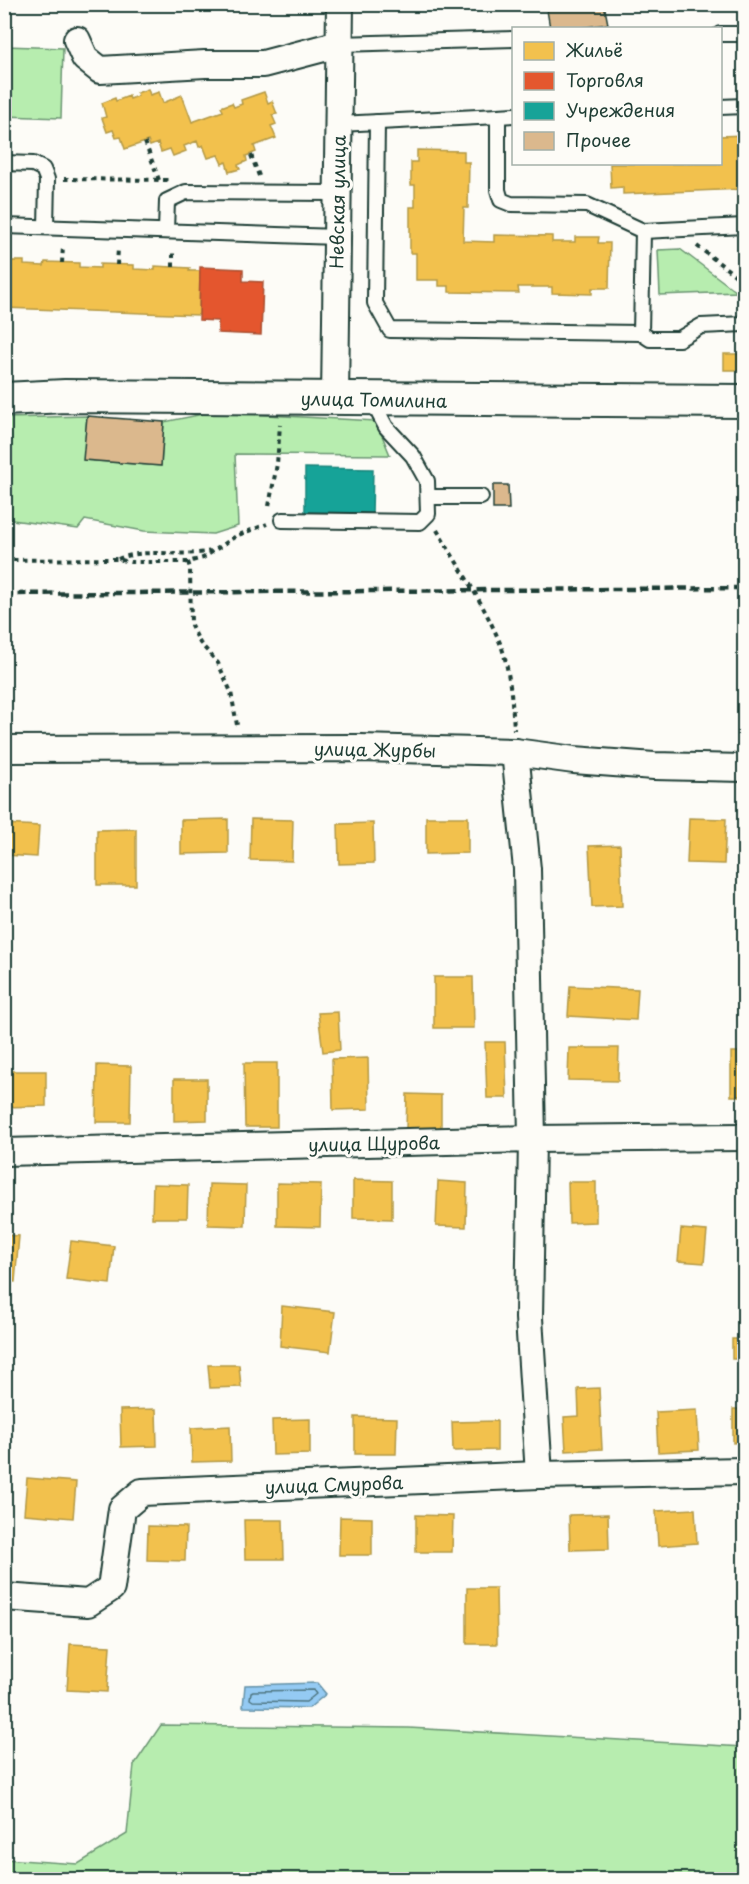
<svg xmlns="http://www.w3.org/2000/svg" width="749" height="1884" font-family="'Playpen Sans',sans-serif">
<rect width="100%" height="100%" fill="#fdfcf7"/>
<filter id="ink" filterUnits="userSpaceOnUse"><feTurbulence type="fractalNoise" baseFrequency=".0167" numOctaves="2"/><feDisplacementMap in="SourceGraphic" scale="12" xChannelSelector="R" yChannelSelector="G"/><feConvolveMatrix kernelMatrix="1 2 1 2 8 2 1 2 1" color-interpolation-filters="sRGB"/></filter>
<g filter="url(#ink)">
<g fill="#b7edaf" stroke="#6b9572" stroke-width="1.5">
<path d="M5 46 63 48 61 118 5 116Z"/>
<path d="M680 249 737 292 660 295 658 250Z"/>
<path d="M213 412 376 421 390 455 235 454 238 526 213 534 144 531 85 520 78 529 5 519V418L87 416 84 460 161 466 164 422Z"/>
<path d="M161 1725 409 1728 744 1747V1879H5V1859L78 1864 127 1834 134 1765Z"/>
</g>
<path fill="#94caf3" stroke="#6592a7" stroke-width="1.5" d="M317 1683 326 1694 309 1708 243 1707 245 1685Z"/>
<g fill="#f2c14e" stroke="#b39946" stroke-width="1.5">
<path d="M127 4H156V7L127 6Z"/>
<path d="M148 89 150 95 159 92 163 103 182 95 192 122 223 111 221 107 232 103 234 107 242 104 241 100 264 92 268 103 272 101 277 114 272 115 276 124 271 126 276 138 254 146 256 152 246 156 247 161 238 165 240 169 229 172 226 162 222 164 218 155 208 158 203 145 199 147 197 141 184 146 186 151 173 156 170 149 161 152 158 143 150 146 148 141 125 149 121 137 116 138 113 130 107 132 102 118 106 117 102 103 115 98 116 101 129 96 130 99 138 96 137 93Z"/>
<path d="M744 135V189L623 194V187L611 188 610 164H720V136Z"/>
<path d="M417 150 464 151V162H469L468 208H464L463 241 494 242V235L552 236V242H575V237H599L598 243H610L609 288H592V294L552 293V287H518L519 293 449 292V286H439V280H416V253H410V207H415V185H411V162H417Z"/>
<path d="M4 261H24V265L44 266 45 262 79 263V267L100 268V264L134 265V269L155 270V266L190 268 189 271H200L199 315 4 308Z"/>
<rect x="724" y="354" width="15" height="16"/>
<path d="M426 817H468V853L426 854Z"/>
<path d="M689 818 726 819 724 864 687 863Z"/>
<path d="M228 819V853L181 854V820Z"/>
<path d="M251 819 293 820 292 861 250 860Z"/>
<path d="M373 823 374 863 339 864 338 824Z"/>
<path d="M4 824 39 826 37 857 4 855Z"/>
<path d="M136 829V885H97V830Z"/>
<path d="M620 845 622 906 592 907 589 846Z"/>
<path d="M434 977H473L474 1028H434Z"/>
<path d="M570 986 638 989 636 1020 568 1016Z"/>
<path d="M338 1012 340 1050 323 1052 318 1013Z"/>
<path d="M485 1042H505L507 1098H487Z"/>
<path d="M569 1048H619L618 1081 568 1080Z"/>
<rect x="731" y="1052" width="13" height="44"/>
<path d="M368 1058 369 1109 333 1110 332 1059Z"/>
<path d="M244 1063H277V1127H245Z"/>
<path d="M97 1065 131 1066 130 1122H96Z"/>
<path d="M4 1071H46V1106L4 1107Z"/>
<path d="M174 1079H207V1120L174 1121Z"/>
<path d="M407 1094 441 1095V1129L406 1128Z"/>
<path d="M353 1180 392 1181V1219L353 1218Z"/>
<path d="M438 1181 467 1183 466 1227 436 1226Z"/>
<path d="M568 1182H596V1222L569 1223Z"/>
<path d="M277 1183 321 1184 320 1227 277 1226Z"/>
<path d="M153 1184 188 1185 187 1218H152Z"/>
<path d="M209 1184 246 1185 245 1226 208 1225Z"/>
<path d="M681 1229 707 1231 704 1263 678 1261Z"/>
<path d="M4 1235 19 1236 15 1282 4 1281Z"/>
<path d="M71 1241 114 1246 110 1284 66 1279Z"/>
<path d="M282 1306 335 1312 330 1352 280 1346Z"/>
<rect x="732" y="1339" width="12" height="20"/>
<path d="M208 1365H239L241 1387 210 1388Z"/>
<path d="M599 1388 602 1449 566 1451 564 1417 579 1416 578 1389Z"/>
<path d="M156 1409 157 1446 121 1447 120 1410Z"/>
<path d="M733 1409H744V1442L733 1443Z"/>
<path d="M697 1410 699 1450 658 1452 656 1412Z"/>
<path d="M355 1417 397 1418 396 1454H355Z"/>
<path d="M310 1419V1454L273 1455 272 1420Z"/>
<path d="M497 1421V1450L453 1451 452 1422Z"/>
<path d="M230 1426 231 1461 192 1462 191 1428Z"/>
<path d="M27 1478 76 1482 73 1518 24 1514Z"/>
<path d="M695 1509 697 1543 658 1546 656 1511Z"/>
<path d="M741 1511H744V1545H742Z"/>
<path d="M608 1514 609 1549 570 1550 569 1515Z"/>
<path d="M416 1515 453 1516 452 1552H416Z"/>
<path d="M340 1517 372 1518V1555H339Z"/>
<path d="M244 1520H283L284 1559H245Z"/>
<path d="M148 1526 186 1527 185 1561 147 1560Z"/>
<path d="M467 1588H496L497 1644H467Z"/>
<path d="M70 1644 110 1646 107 1692 67 1690Z"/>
</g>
<path fill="#e4572e" stroke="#a94f30" stroke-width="1.5" d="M200 267 243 269V281L263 282 261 335 218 333V321L199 320Z"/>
<path fill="#17a398" stroke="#19847a" stroke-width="1.5" d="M305 468 373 469 372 514 305 513Z"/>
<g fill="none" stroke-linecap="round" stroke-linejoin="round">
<path stroke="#4e7580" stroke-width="1.5" d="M313 1690 316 1694 306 1702 253 1701 250 1699 251 1692 253 1691Z"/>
</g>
<g fill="#dbb88d" stroke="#1f3d34" stroke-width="1.5">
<path d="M546 4H604L608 24 579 28H550Z"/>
<path d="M87 416 164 422 161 466 83 460Z"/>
<path d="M493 485H508L509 509H493Z"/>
</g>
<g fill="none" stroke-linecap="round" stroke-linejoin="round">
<g stroke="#1f3d34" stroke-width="18">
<g id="service">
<path d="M720 34H744"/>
<path d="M339 44 514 39"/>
<path d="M720 107 744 106"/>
<path d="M498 116 514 115"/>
<path d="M377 122 375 303 390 330 641 333 650 339H679L701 326 744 324"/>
<path d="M339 124 498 116V190L501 200 511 204 587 205 643 231 744 226"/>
<path d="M4 163 33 164 43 169 47 179 46 227"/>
<path d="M4 226 337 237"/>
<path d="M166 231 167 201 186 192 338 193"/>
<path d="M641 333 643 231"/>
<path d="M428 497H481"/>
<path d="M282 520 420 522 428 514 427 481 413 456 386 427 371 399"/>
</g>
</g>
<g stroke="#1f3d34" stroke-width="30">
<g id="minor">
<path d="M77 40 85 58 100 70 205 64H263L339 44"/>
<path d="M335 399 340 4"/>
<path d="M4 749 360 748 515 752 574 760 654 766 744 768"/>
<path d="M515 752 527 869 532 1139 529 1318 539 1475"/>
<path d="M4 1152 532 1139 744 1137"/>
<path d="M4 1597 88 1603 111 1588 122 1509 142 1492 539 1475 744 1471"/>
</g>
</g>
<g stroke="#1f3d34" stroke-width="36">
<path id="tertiary" d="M4 399 65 396 744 401"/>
</g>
<g stroke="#1f3d34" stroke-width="4" stroke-dasharray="4.5 4.5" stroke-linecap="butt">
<path d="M145 142 159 180"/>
<path d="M251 155 259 176"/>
<path d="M64 179 168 180"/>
<path d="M697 246 744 282"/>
<path d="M7 261 8 243"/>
<path d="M62 263 63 246"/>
<path d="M117 265 118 248"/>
<path d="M173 267V250"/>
<path d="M269 506 277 464 280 425"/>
<path d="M437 530C459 567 484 604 500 643 509 664 513 707 514 730"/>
<path d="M118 559C147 547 181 558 211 551"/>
<path d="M4 560 117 559 130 562H188L203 558 236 536 267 524"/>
<path d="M188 562 190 568 191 625 200 643 218 663 231 692 237 725"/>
</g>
<use href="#service" stroke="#fdfcf7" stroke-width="14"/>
<use href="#minor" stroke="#fdfcf7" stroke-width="26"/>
<use href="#tertiary" stroke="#fdfcf7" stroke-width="32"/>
<path stroke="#1f3d34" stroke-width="4.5" stroke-dasharray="9 4.5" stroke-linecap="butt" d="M4 594 744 588"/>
</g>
</g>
<g text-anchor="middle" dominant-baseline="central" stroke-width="6" stroke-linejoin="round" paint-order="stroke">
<g font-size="18" fill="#1f3d34" stroke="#fdfcf7">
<text transform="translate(337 202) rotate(-89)">Невская улица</text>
<text transform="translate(374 399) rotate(1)">улица Томилина</text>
<text transform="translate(375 749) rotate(1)">улица Журбы</text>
<text transform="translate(374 1143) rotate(-1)">улица Щурова</text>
<text transform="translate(334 1484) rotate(-2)">улица Смурова</text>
</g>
</g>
<rect width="749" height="1884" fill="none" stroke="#fdfcf7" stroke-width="24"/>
<rect x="12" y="12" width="725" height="1860" fill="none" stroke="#1f3d34" stroke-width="2" filter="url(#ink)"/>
<rect x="512" y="27" width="210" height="138" fill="#fdfcf7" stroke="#a4b0a9" stroke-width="1.5"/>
<rect x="524" y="42" width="30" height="18" fill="#f2c14e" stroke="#a4b0a9" stroke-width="1.5"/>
<text x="566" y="57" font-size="18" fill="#1f3d34">Жильё</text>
<rect x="524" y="72" width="30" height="18" fill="#e4572e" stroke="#a4b0a9" stroke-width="1.5"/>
<text x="566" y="87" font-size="18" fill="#1f3d34">Торговля</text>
<rect x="524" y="102" width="30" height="18" fill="#17a398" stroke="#a4b0a9" stroke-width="1.5"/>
<text x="566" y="117" font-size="18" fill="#1f3d34">Учреждения</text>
<rect x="524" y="132" width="30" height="18" fill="#dbb88d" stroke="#a4b0a9" stroke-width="1.5"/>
<text x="566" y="147" font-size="18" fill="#1f3d34">Прочее</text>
</svg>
